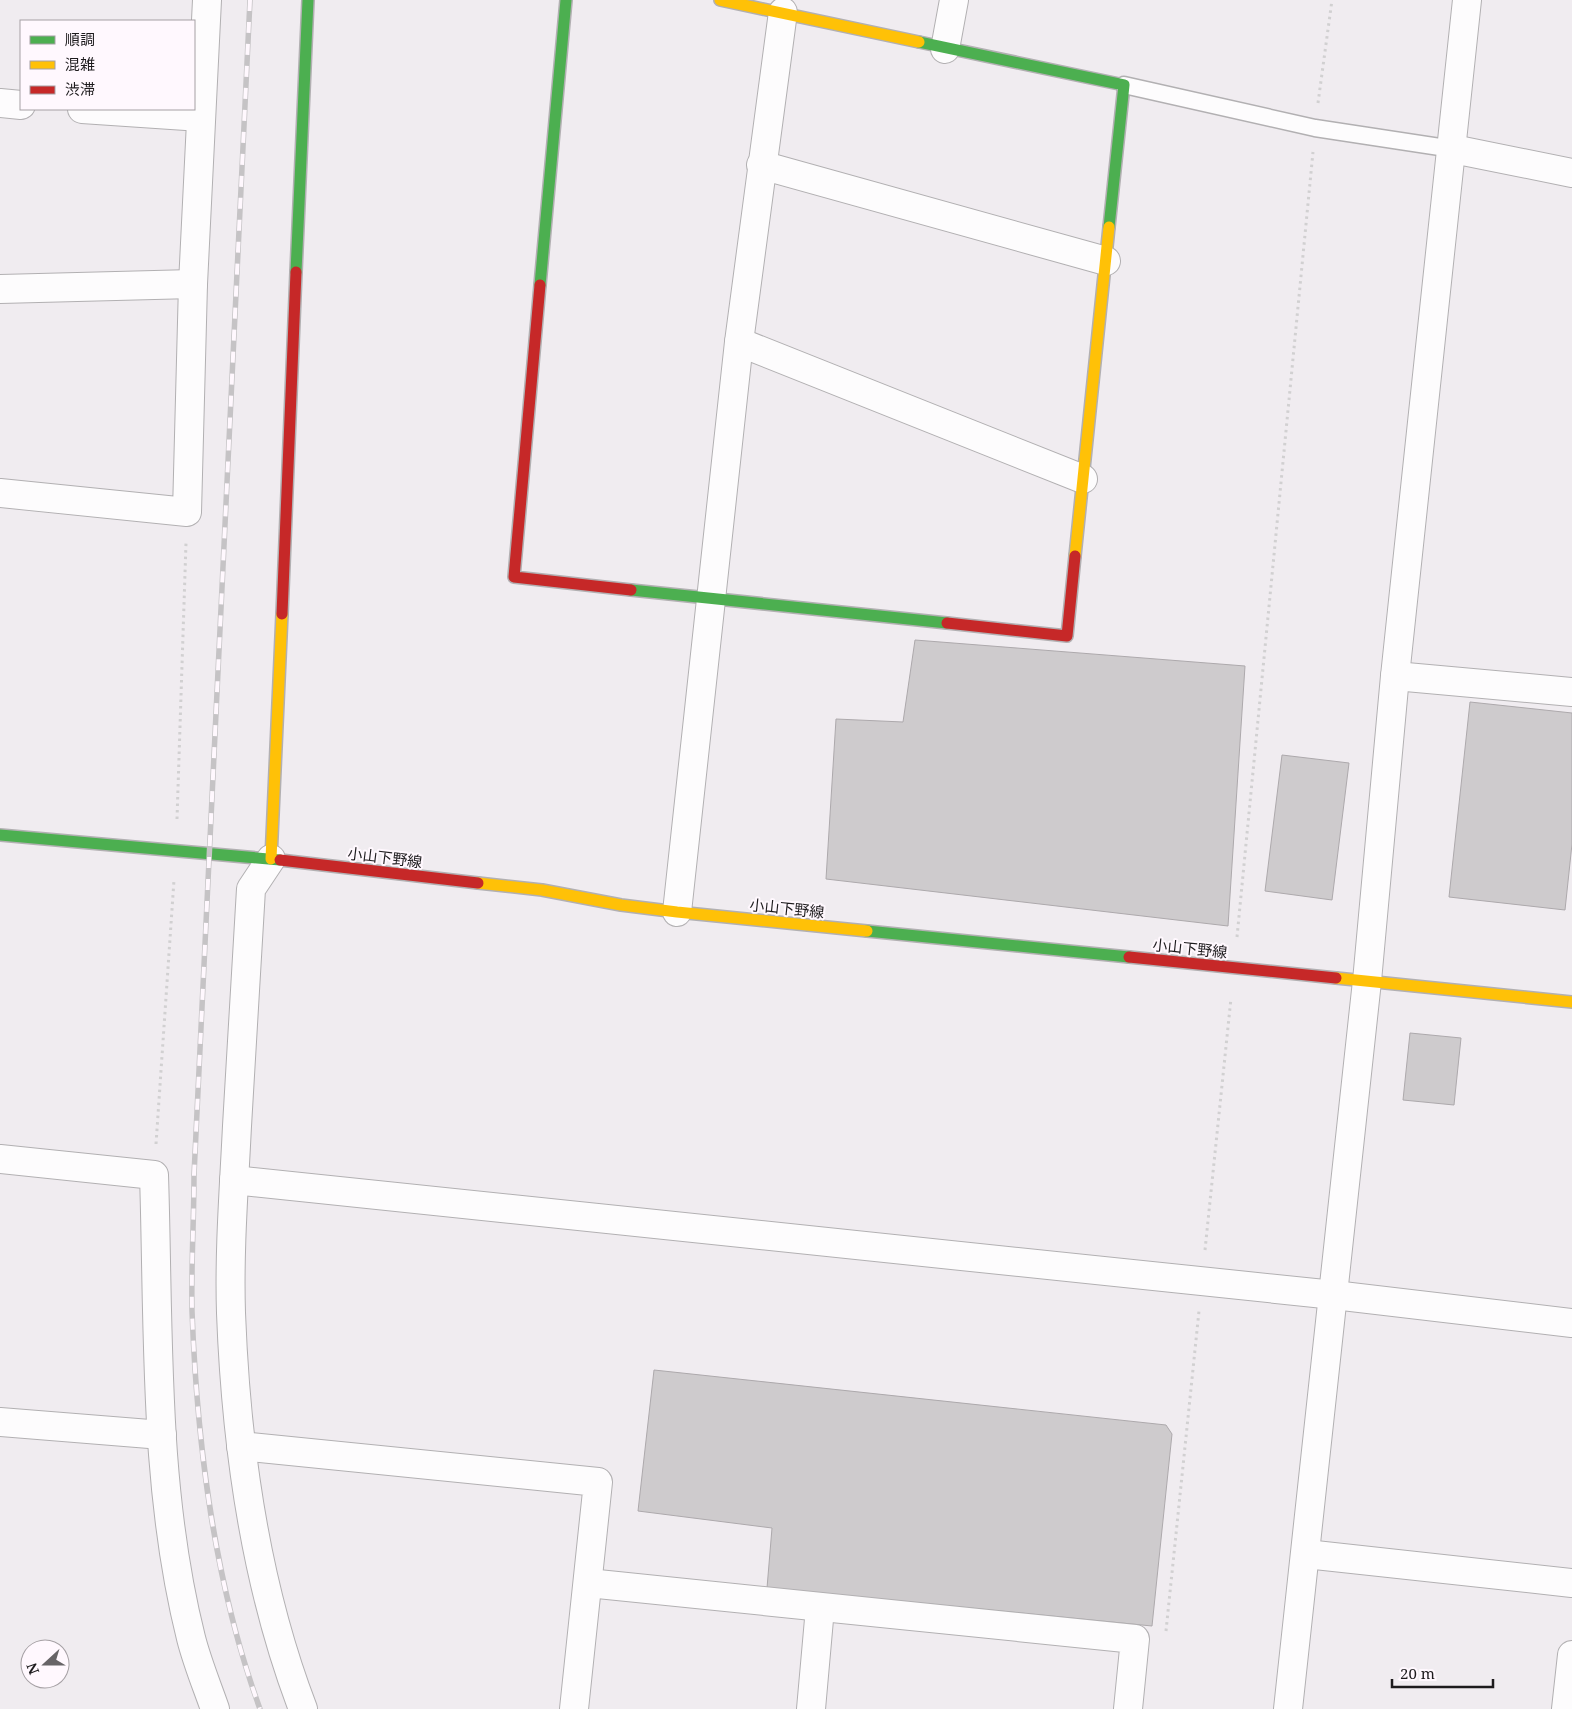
<svg xmlns="http://www.w3.org/2000/svg" width="1572" height="1709" font-family="'Noto Serif','Noto Sans JP',serif">
<rect width="100%" height="100%" fill="#f0ecf0"/>
<g fill="#cecbcd" stroke="#ada9ac">
<path d="M915 640 1245 666 1228 926 826 879 836 719 903 722Z"/>
<path d="M1470 702 1572 713V844L1565 910 1449 897Z"/>
<path d="M1282 755 1349 763 1332 900 1265 891Z"/>
<path d="M1410 1033 1461 1038 1454 1105 1403 1100Z"/>
<path d="M654 1370 1166 1425 1172 1434 1152 1626 767 1588 772 1528 638 1511Z"/>
</g>
<g fill="none" stroke-linecap="round" stroke-linejoin="round">
<g stroke="#b2b0b2" stroke-width="19">
<path id="lane" d="M1124 85 1315 128 1453 149"/>
</g>
<g stroke="#b2b0b2" stroke-width="30">
<g id="street">
<path d="M945 49 954 0"/>
<path d="M0 103 21 105"/>
<path d="M82 109 201 117"/>
<path d="M1453 149 1572 173"/>
<path d="M761 165 1106 261"/>
<path d="M0 289 193 284"/>
<path d="M739 342 1083 479"/>
<path d="M0 493 187 512 193 284 207 0"/>
<path d="M1395 676 1572 692"/>
<path d="M271 859 251 889C247 968 242 1047 237 1126 234 1188 229 1251 231 1313 236 1446 255 1584 303 1709"/>
<path d="M677 912 739 342 783 12"/>
<path d="M0 1159 154 1175C159 1329 153 1487 191 1638 197 1662 207 1686 215 1709"/>
<path d="M234 1180 1334 1295 1572 1323"/>
<path d="M0 1422 162 1435"/>
<path d="M241 1446 598 1482 574 1709"/>
<path d="M1306 1554 1572 1583"/>
<path d="M588 1583 1135 1639 1128 1709"/>
<path d="M811 1709 820 1608"/>
<path d="M1288 1709 1367 981 1395 676 1467 0"/>
<path d="M1566 1709 1572 1655"/>
</g>
</g>
<g stroke="#b2b0b2" stroke-width="14">
<g id="fast">
<path d="M919 42 1124 85 1109 227"/>
<path d="M296 272 308 0"/>
<path d="M540 285 566 0"/>
<path d="M631 590 947 623"/>
<path d="M0 835 280 860"/>
<path d="M867 931 1129 957"/>
</g>
</g>
<g stroke="#b2b0b2" stroke-width="14">
<g id="slow">
<path d="M720 0 919 42"/>
<path d="M1075 556 1109 227"/>
<path d="M271 859 282 614"/>
<path d="M478 883 542 890 621 905 677 912 867 931"/>
<path d="M1336 978 1572 1002"/>
</g>
</g>
<g stroke="#b2b0b2" stroke-width="14">
<g id="jam">
<path d="M540 285 514 577 631 590"/>
<path d="M282 614 296 272"/>
<path d="M947 623 1067 636 1075 556"/>
<path d="M280 860 478 883"/>
<path d="M1129 957 1336 978"/>
</g>
</g>
<g stroke="#d1d0d1" stroke-width="3" stroke-dasharray="2.5 4" stroke-linecap="butt">
<path d="M1318 103 1332 0"/>
<path d="M177 819 186 543"/>
<path d="M1237 937 1313 152"/>
<path d="M156 1144 174 880"/>
<path d="M1205 1250 1231 998"/>
<path d="M1166 1631 1199 1311"/>
</g>
<use href="#lane" stroke="#fdfcfd" stroke-width="16"/>
<use href="#street" stroke="#fdfcfd" stroke-width="28"/>
<use href="#fast" stroke="#4caf50" stroke-width="11"/>
<use href="#slow" stroke="#ffc107" stroke-width="11"/>
<use href="#jam" stroke="#c62828" stroke-width="11"/>
<g stroke="#c5c3c5" stroke-width="5.5">
<path id="rail" d="M250 0 194 1175C194 1220 191 1266 192 1311 197 1445 214 1583 260 1709"/>
</g>
<use href="#rail" stroke="#fff8fe" stroke-width="4" stroke-dasharray="11" stroke-linecap="butt"/>
</g>
<g text-anchor="middle" dominant-baseline="central" stroke-width="4" stroke-linejoin="round" paint-order="stroke">
<g font-size="15" fill="#1d1b1d" stroke="#fff8fe">
<text transform="translate(385 857) rotate(7)">小山下野線</text>
<text transform="translate(787 908) rotate(6)">小山下野線</text>
<text transform="translate(1190 948) rotate(6)">小山下野線</text>
</g>
</g>
<rect x="20" y="20" width="175" height="90" fill="#fff8fe" stroke="#a5a0a4"/>
<rect x="30" y="36" width="25" height="8" fill="#4caf50" stroke="#a5a0a4"/>
<text x="65" y="45" font-size="15" fill="#1d1b1d">順調</text>
<rect x="30" y="61" width="25" height="8" fill="#ffc107" stroke="#a5a0a4"/>
<text x="65" y="70" font-size="15" fill="#1d1b1d">混雑</text>
<rect x="30" y="86" width="25" height="8" fill="#c62828" stroke="#a5a0a4"/>
<text x="65" y="95" font-size="15" fill="#1d1b1d">渋滞</text>
<g transform="translate(45 1664) rotate(249)"><circle r="24" fill="#fff8fe" stroke="#a5a0a4"/>
<path d="M0-4L9 19L0 12L-9 19Z" fill="#676467"/>
<text y="-8" font-size="14" font-weight="bold" text-anchor="middle" fill="#1d1b1d">N</text>
</g>
<path d="M1392 1679v8h101v-8" fill="none" stroke="#1d1b1d" stroke-width="2.5"/>
<text x="1400" y="1679" font-size="15" fill="#1d1b1d" stroke="#fff8fe" stroke-width="4" paint-order="stroke">20 m</text>
</svg>
